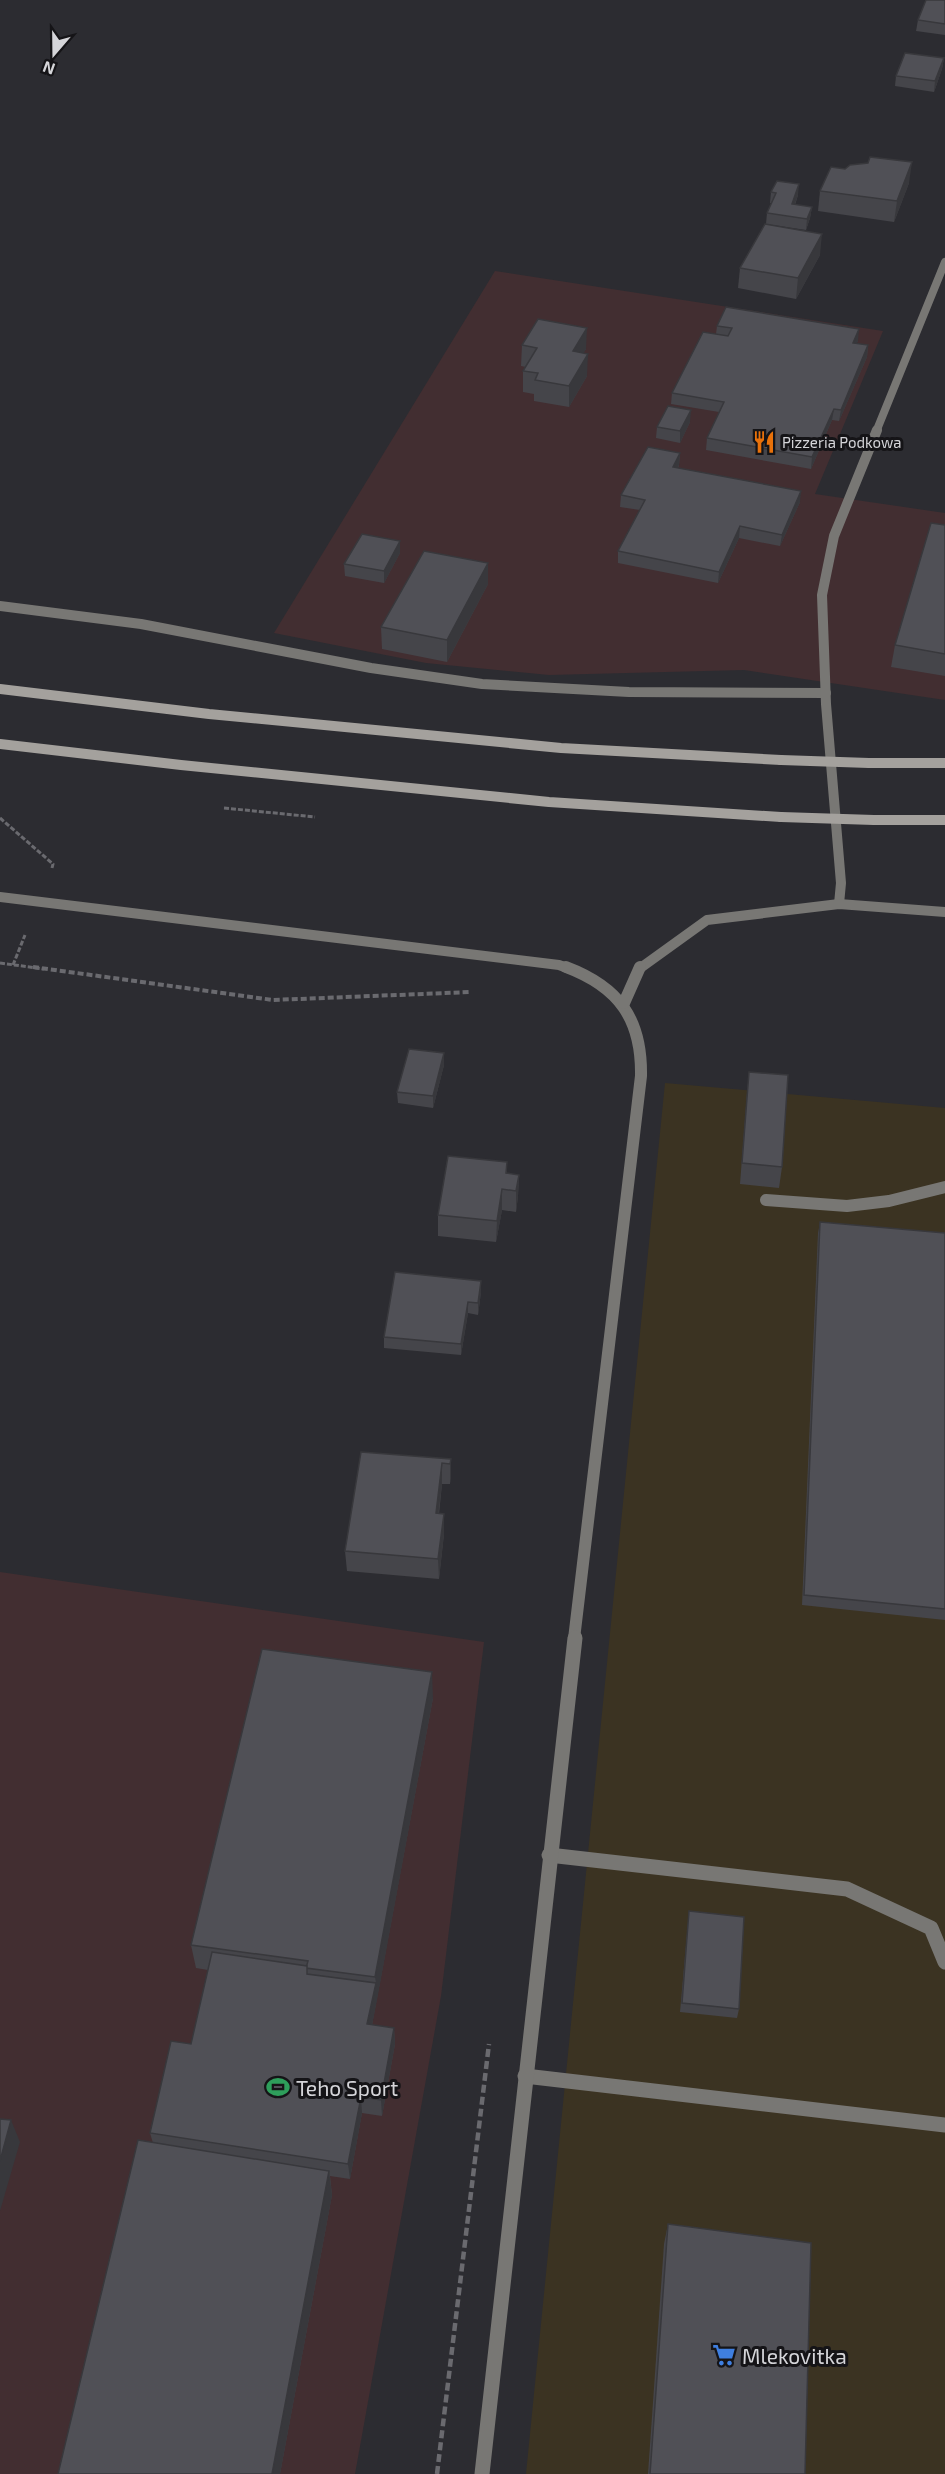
<svg xmlns="http://www.w3.org/2000/svg" width="945" height="2474" font-family="'Exo 2',sans-serif">
<rect width="100%" height="100%" fill="#2c2c31"/>
<g fill="#422e31">
<path d="M495 271 883 331 815 494 945 513V700L744 670 549 675 426 663 274 633Z"/>
<path d="M0 1572 484 1642 441 1996 355 2474H0Z"/>
</g>
<path fill="#3b3322" d="M665 1083 945 1108V2474H526Z"/>
<g fill="none" stroke-linecap="round" stroke-linejoin="round">
<g stroke="#6a6a6f" stroke-width="3" stroke-dasharray="5 2" stroke-linecap="butt">
<path d="M224 808 315 817"/>
<path d="M0 818 53 864 52 868"/>
<path d="M0 963 44 969"/>
<path d="M13 965 25 935"/>
</g>
<path stroke="#6a6a6f" stroke-width="4" stroke-dasharray="6 3" stroke-linecap="butt" d="M33 967 273 1000 471 992"/>
<path stroke="#6a6a6f" stroke-width="4.5" stroke-dasharray="8 4" stroke-linecap="butt" d="M437 2474 489 2044"/>
<path stroke="#787774" stroke-width="12" d="M766 1200 847 1206 889 1201 945 1187"/>
<g stroke="#787774" stroke-width="15">
<path d="M549 1855 847 1889 931 1928 945 1962"/>
<path d="M525 2076 945 2125"/>
</g>
<path stroke="#787774" stroke-width="8" d="M876 432 945 262"/>
<g stroke="#787774" stroke-width="10">
<path d="M0 606 141 624 371 668 482 684 629 692 826 693"/>
<path d="M0 897 559 965 570 969"/>
<path d="M839 904 841 883 826 704 822 595 834 536 877 430"/>
<path d="M639 969 707 920 839 904 945 912"/>
</g>
<g stroke="#787774" stroke-width="12">
<path d="M566 967C619 987 642 1019 641 1076L574 1639"/>
<path d="M624 1003 640 967"/>
</g>
<path stroke="#787774" stroke-width="15" d="M482 2474 575 1638"/>
<g stroke="#a4a19d" stroke-width="10">
<path d="M0 689 209 714 561 748 781 760"/>
<path d="M0 744 181 765 549 802 781 817"/>
<path d="M869 763H945"/>
<path d="M874 820H945"/>
</g>
<g stroke="#a4a19d" stroke-width="10">
<path d="M781 760 869 763"/>
<path d="M781 817 874 820"/>
</g>
</g>
<g fill="#45454a">
<path d="M945 0V35L916 31 918 20Z"/>
<path d="M944 58 942 69 934 92 895 86 896 76Z"/>
<path d="M845 169 909 183 894 222 818 211 820 191Z"/>
<path d="M771 192 798 195 795 205 812 207 810 218 806 230 766 224 767 213 772 203H770Z"/>
<path d="M820 255 796 299 738 288 740 268Z"/>
<path d="M717 326 858 341 856 344 868 345 867 357 839 421 832 420 811 469 706 450 707 438 719 412 671 404 672 393 716 334Z"/>
<path d="M522 345 586 349 583 353 587 376 569 407 534 401V394L523 392V371L526 367 521 366Z"/>
<path d="M690 422 680 443 656 438 657 427Z"/>
<path d="M680 453 679 465 678 468 800 502 780 546 739 538 718 583 618 563V551L640 510 620 507 621 495Z"/>
<path d="M945 525V676L891 667 895 645Z"/>
<path d="M400 553 384 583 345 576 344 564Z"/>
<path d="M488 584 447 662 382 649 381 627Z"/>
<path d="M444 1053V1065L433 1108 398 1103 397 1092Z"/>
<path d="M749 1072 782 1167 779 1188 740 1184 747 1093Z"/>
<path d="M507 1162V1173L519 1175 518 1196 516 1212 502 1210 496 1242 438 1236V1215Z"/>
<path d="M820 1222 945 1233V1620L802 1605 818 1233Z"/>
<path d="M481 1292 478 1315 468 1313 461 1355 384 1348V1337Z"/>
<path d="M361 1452 451 1459 450 1484H442L439 1514H444V1534L439 1579 347 1571 345 1551Z"/>
<path d="M433 1698 372 2025 394 2028 395 2044 382 2116 362 2113 350 2179 330 2176 332 2195 280 2474H58L153 2143 150 2133 191 2044 208 1970 196 1968 191 1945Z"/>
<path d="M689 1911 739 2009 737 2018 680 2012Z"/>
<path d="M668 2224 805 2474H648L664 2244Z"/>
</g>
<g fill="#38383c">
<path d="M944 58 942 69 934 92 935 81Z"/>
<path d="M912 162 909 183 894 222 897 201Z"/>
<path d="M799 184 798 195 791 215 792 204Z"/>
<path d="M812 207 810 218 806 230 807 219Z"/>
<path d="M822 234 820 255 796 299 798 278Z"/>
<path d="M587 328 586 349 572 373 573 351Z"/>
<path d="M859 329 858 341 852 354 853 343Z"/>
<path d="M868 345 867 357 839 421 841 410Z"/>
<path d="M588 354 587 376 569 407V386Z"/>
<path d="M834 409 832 420 811 469 812 457Z"/>
<path d="M691 410 690 422 680 443V431Z"/>
<path d="M680 453 679 465 672 478 673 467Z"/>
<path d="M801 491 800 502 780 546 782 535Z"/>
<path d="M740 526 739 538 718 583 719 572Z"/>
<path d="M400 541V553L384 583V571Z"/>
<path d="M488 563V584L447 662V640Z"/>
<path d="M444 1053V1065L433 1108V1096Z"/>
<path d="M519 1175 518 1196 516 1212V1191Z"/>
<path d="M502 1189V1210L496 1242 497 1221Z"/>
<path d="M481 1281V1292L478 1315V1303Z"/>
<path d="M468 1302V1313L461 1355V1344Z"/>
<path d="M451 1459V1479L450 1484V1464Z"/>
<path d="M442 1463V1484L436 1533V1513Z"/>
<path d="M444 1514V1534L439 1579 438 1559Z"/>
<path d="M432 1672 433 1698 377 2000 369 2041 367 2024 376 1983 375 1977Z"/>
<path d="M394 2028 395 2044 382 2116 381 2100Z"/>
<path d="M361 2097 362 2113 350 2179 348 2164Z"/>
<path d="M11 2120 20 2142 0 2211V2161Z"/>
<path d="M329 2171 332 2195 280 2474H272Z"/>
</g>
<g fill="#505056" stroke="#38383c" stroke-width="1.5">
<path d="M926 0H945V24L918 20Z"/>
<path d="M905 53 944 58 935 81 896 76Z"/>
<path d="M870 157 912 162 897 201 820 191 831 167 845 169 850 165 868 163Z"/>
<path d="M777 181 799 184 792 204 812 207 807 219 767 213 776 193 771 192Z"/>
<path d="M765 224 822 234 798 278 740 268Z"/>
<path d="M726 307 859 329 853 343 868 345 841 410 834 409 812 457 707 438 724 402 672 393 703 332 728 336 732 328 717 326Z"/>
<path d="M538 319 587 328 573 351 588 354 569 386 535 380 538 373 523 371 537 348 522 345Z"/>
<path d="M668 406 691 410 680 431 657 427Z"/>
<path d="M648 447 680 453 673 467 801 491 782 535 740 526 719 572 618 551 645 500 621 495Z"/>
<path d="M931 523 945 525V654L895 645Z"/>
<path d="M362 534 400 541 384 571 344 564Z"/>
<path d="M424 551 488 563 447 640 381 627Z"/>
<path d="M409 1049 444 1053 433 1096 397 1092Z"/>
<path d="M749 1072 788 1075 782 1167 742 1163Z"/>
<path d="M448 1156 507 1162 506 1173 519 1175 516 1191 502 1189 497 1221 438 1215Z"/>
<path d="M820 1222 945 1233V1609L804 1595Z"/>
<path d="M395 1272 481 1281 478 1303 468 1302 461 1344 384 1337Z"/>
<path d="M361 1452 451 1459 450 1464 442 1463 436 1513 444 1514 438 1559 345 1551Z"/>
<path d="M262 1649 432 1672 375 1977 306 1968 308 1961 191 1945Z"/>
<path d="M689 1911 744 1917 739 2009 682 2003Z"/>
<path d="M212 1952 307 1966V1974L376 1983 367 2024 394 2028 381 2100 361 2097 348 2164 150 2133 171 2041 191 2044Z"/>
<path d="M0 2119 11 2120 0 2161Z"/>
<path d="M138 2140 329 2171 272 2474H58Z"/>
<path d="M668 2224 811 2243 805 2474H650Z"/>
</g>
<defs>
<g id="restaurant-bare" transform="scale(1.8)"><path d="M-5-6h1v4h1v-4h1v4h1v-4h1v5L-1.5 .5V6h-2V.5L-5-1ZM5-6V6H3V1.5H1.5Q1.5-4 5-6Z" fill="#e8710a" stroke="#151417" stroke-width="2.5" paint-order="stroke"/></g>
<g id="stadium-bare" transform="scale(1.8)"><path d="M0-5a6.5 5 0 1 0 0 10a6.5 5 0 1 0 0-10ZM-3.5-1.8h7v3.6h-7Z" fill="#2e9e5b" stroke="#151417" stroke-width="2.5" paint-order="stroke"/></g>
<g id="supermarket-bare" transform="scale(1.8)"><path d="M-6-5.5h2.5l.6 2H6L4.5 2H-2.5L-4.4-4H-6ZM-1.5 3.2a1.3 1.3 0 1 0 .1 0ZM3 3.2a1.3 1.3 0 1 0 .1 0Z" fill="#3f7fe0" stroke="#151417" stroke-width="2.5" paint-order="stroke"/></g>
</defs>
<g fill-rule="evenodd">
<use href="#restaurant-bare" x="764" y="442"/>
<use href="#stadium-bare" x="278" y="2087"/>
<use href="#supermarket-bare" x="724" y="2355"/>
</g>
<g text-anchor="middle" dominant-baseline="central" stroke-width="6" stroke-linejoin="round" paint-order="stroke">
<g font-size="15" fill="#d5d5d9" stroke="#151417" text-anchor="start">
<text x="782" y="442">Pizzeria Podkowa</text>
</g>
<g font-size="21" fill="#d5d5d9" stroke="#151417" text-anchor="start">
<text x="296" y="2087">Teho Sport</text>
<text x="742" y="2355">Mlekovitka</text>
</g>
</g>
<g transform="translate(54 54) rotate(200)" stroke="#151417" stroke-width="4.5" paint-order="stroke">
<path d="M0-4.5L10 22L0 15L-10 22Z" fill="#d5d5d9"/>
<text y="-9" font-size="16" font-weight="bold" text-anchor="middle" fill="#d5d5d9">N</text>
</g>
</svg>
